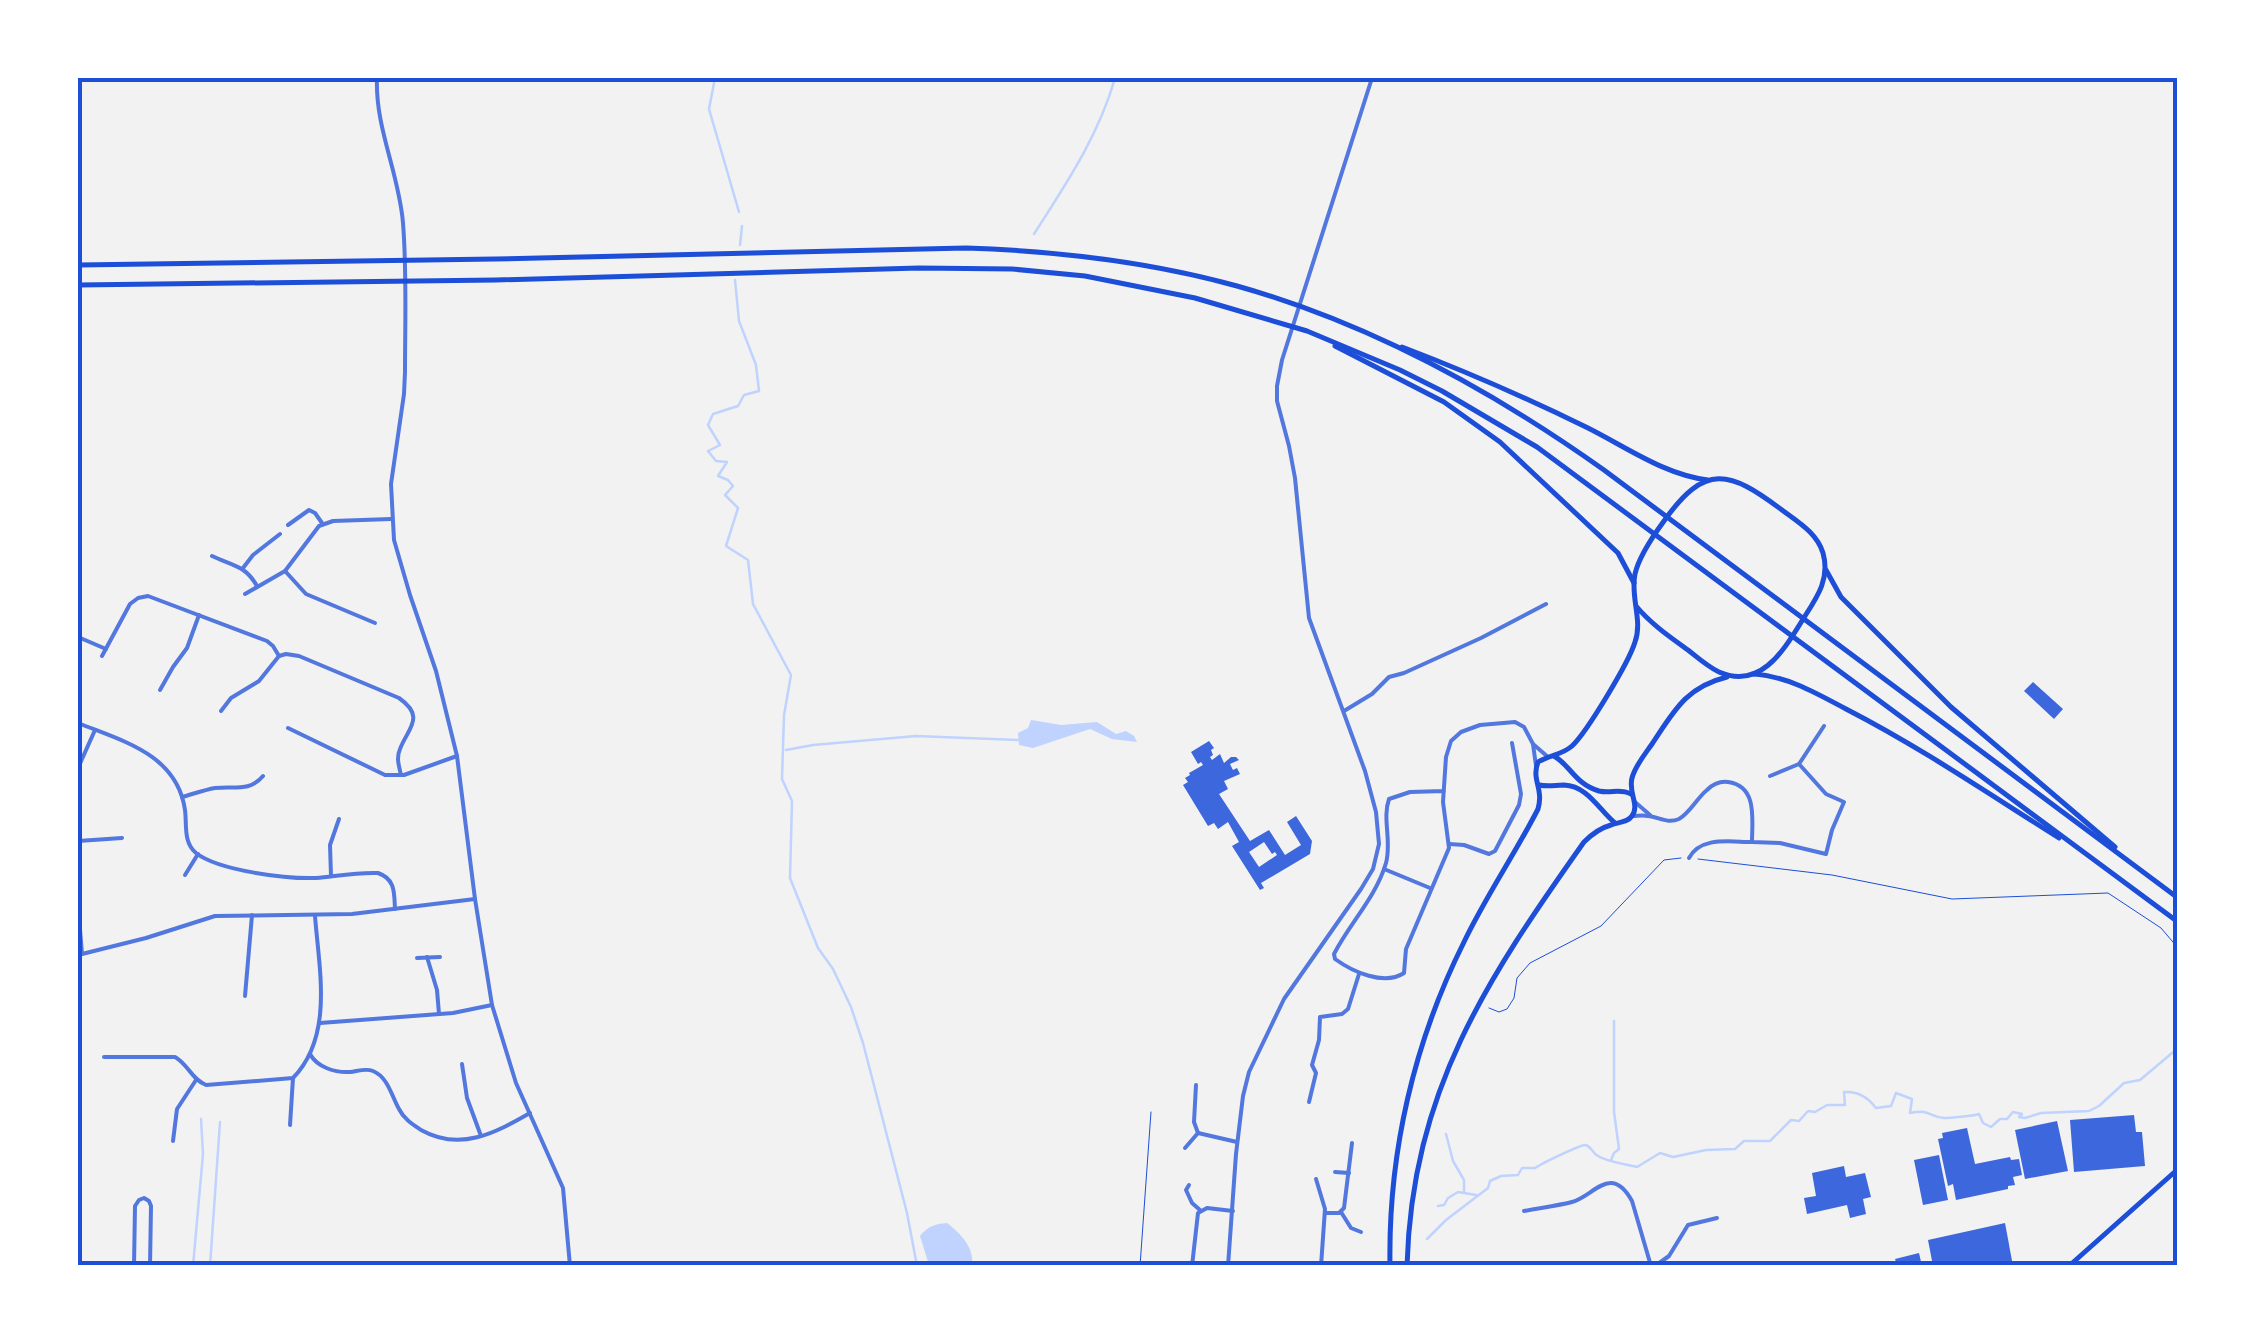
<svg xmlns="http://www.w3.org/2000/svg" width="2255" height="1343" font-family="'Sofia Sans Condensed',sans-serif">
<rect width="100%" height="100%" fill="#f2f2f2"/>
<g fill="#bfd3fe">
<path d="M1031 720 1061 725 1097 722 1116 734 1126 731 1134 736 1137 742 1112 739 1090 729 1033 748 1019 745 1018 733 1028 728Z"/>
<path d="M947 1223C961 1234 974 1247 972 1265H929L920 1236C928 1226 935 1224 947 1223Z"/>
</g>
<g fill="none" stroke-linecap="round" stroke-linejoin="round">
<g stroke="#bfd3fe" stroke-width="2.5">
<path d="M715 78 709 109 739 212"/>
<path d="M1034 234C1066 184 1099 135 1115 78"/>
<path d="M740 245 742 226"/>
<path d="M735 280 739 321 756 365 759 391 744 395 738 406 713 414 708 425 720 445 708 451 716 461 727 462 718 476 728 480 733 486 725 495 738 508 726 546 748 560 753 604 791 675 784 715 782 779 792 801 790 878 818 948 833 969 851 1007 863 1043 907 1213 917 1266"/>
<path d="M786 750 813 745 916 736 1019 740"/>
<path d="M1446 1134 1453 1161 1464 1180V1192"/>
<path d="M1611 1160 1614 1153 1619 1149 1614 1112V1021"/>
<path d="M1438 1206 1444 1205 1448 1198 1458 1192 1476 1195"/>
<path d="M1427 1239 1446 1220 1488 1188 1490 1181 1501 1176 1518 1175 1522 1168H1535C1541 1164 1581 1144 1586 1145 1593 1148 1592 1153 1598 1156 1607 1162 1626 1164 1637 1167L1660 1153 1673 1157 1706 1150 1735 1149 1744 1141H1770L1791 1120 1799 1121 1808 1111 1815 1112 1827 1105H1845L1844 1092C1857 1091 1868 1097 1876 1108L1891 1106 1896 1093 1912 1099 1910 1113C1931 1109 1927 1116 1944 1118 1950 1118 1973 1116 1979 1114L1983 1123 1991 1127 2000 1119H2007L2013 1112 2022 1114 2019 1117 2025 1118 2041 1113 2089 1111 2099 1106 2124 1083 2140 1080 2178 1048"/>
<path d="M193 1266 203 1154 201 1119"/>
<path d="M210 1266 220 1122"/>
</g>
</g>
<g fill="#3d67dc" fill-rule="evenodd">
<path d="M2033 682 2063 709 2054 719 2024 691Z"/>
<path d="M1209 741 1214 748 1211 750 1213 755 1210 757 1212 760 1220 754 1224 763 1231 757H1236L1239 760 1230 764 1233 770 1237 768 1240 774 1224 781 1228 789 1219 794 1250 841 1269 830 1285 855 1301 845 1287 822 1296 816 1312 841 1310 854 1261 883 1264 888 1260 890 1232 846 1239 842 1228 822 1218 829 1214 823 1208 826 1183 785 1188 782 1185 778 1190 775 1189 773 1203 765 1201 762 1198 764 1191 752ZM1264 842 1272 854 1275 852 1277 855 1259 867 1249 852Z"/>
<path d="M2134 1115 2136 1132H2142L2145 1166 2074 1172 2070 1120Z"/>
<path d="M2057 1121 2068 1171 2025 1179 2015 1130Z"/>
<path d="M1967 1128 1975 1164 2010 1157 2011 1160 2019 1159 2022 1175 2013 1177 2015 1185 2008 1186V1189L1956 1200 1953 1184 1948 1186 1938 1139 1943 1138 1942 1133Z"/>
<path d="M1939 1155 1948 1200 1923 1205 1914 1160Z"/>
<path d="M1844 1166 1846 1177 1865 1173 1871 1197 1863 1199 1866 1214 1850 1218 1847 1205 1807 1214 1804 1198 1816 1196 1812 1173Z"/>
<path d="M2005 1223 2013 1266H1933L1928 1240Z"/>
<path d="M1919 1253 1922 1266H1886L1896 1262 1895 1259Z"/>
</g>
<g fill="none" stroke-linecap="round" stroke-linejoin="round">
<g stroke="#1d4ed8" stroke-width="1">
<path d="M1698 859 1832 875 1952 899 2108 893 2161 928 2178 948"/>
<path d="M1489 1008 1499 1012 1507 1009 1514 998 1517 978 1530 963 1601 926 1664 860 1681 858"/>
<path d="M1140 1266 1151 1112"/>
</g>
<g stroke="#5277de" stroke-width="4">
<path d="M377 78C375 128 399 173 403 223 407 273 405 323 405 372L404 394 391 484 394 540 410 595 436 671 457 756 475 899 492 1005 516 1083 563 1188 570 1266"/>
<path d="M288 525 309 510 315 513 322 523"/>
<path d="M212 556C233 566 245 565 257 586"/>
<path d="M243 568 253 555 280 534"/>
<path d="M285 571 306 594 375 623"/>
<path d="M245 594 285 571 319 526 333 521 391 519"/>
<path d="M78 637 106 649"/>
<path d="M102 656 130 604 138 598 148 596 267 641 273 646 279 656"/>
<path d="M160 690 173 667 187 648 199 615"/>
<path d="M221 711 231 698 259 681 279 656 286 654 299 656 399 698C426 717 408 728 400 749 396 758 399 766 401 775"/>
<path d="M1344 711 1372 694 1389 677 1404 673 1481 638 1546 604"/>
<path d="M78 723C122 741 177 754 185 810 187 825 183 842 196 853 219 871 288 879 316 878 337 876 358 872 378 873 396 879 394 894 395 909"/>
<path d="M288 728 385 775H404L457 756"/>
<path d="M1533 744 1548 757"/>
<path d="M78 768 95 730"/>
<path d="M1770 776 1799 764"/>
<path d="M1444 791 1410 792 1389 799C1382 819 1392 841 1386 863 1376 897 1350 923 1334 954L1335 959C1353 972 1384 986 1404 973L1406 949 1449 848 1443 802 1446 757 1451 741 1461 732 1480 725 1515 722 1524 727 1533 744 1536 766"/>
<path d="M182 797C193 794 204 790 215 788 234 786 250 792 263 776"/>
<path d="M1635 802 1650 815"/>
<path d="M1632 816C1637 816 1643 815 1648 816 1659 817 1667 824 1679 819 1690 813 1697 798 1707 790 1713 784 1720 781 1728 782 1758 786 1752 820 1752 842L1780 843 1826 854 1832 830 1844 802 1826 794 1799 764 1824 726"/>
<path d="M78 841 122 838"/>
<path d="M1449 844 1464 845 1489 854 1495 851 1519 805 1521 794 1512 743"/>
<path d="M1689 858C1701 836 1730 842 1752 842"/>
<path d="M1384 869 1430 888"/>
<path d="M185 875 198 854"/>
<path d="M331 876 330 845 339 819"/>
<path d="M78 905 82 954"/>
<path d="M78 955 146 938 215 916 352 914 475 899"/>
<path d="M427 957 437 990 439 1014"/>
<path d="M417 958 440 957"/>
<path d="M245 996 252 915"/>
<path d="M320 1023 453 1013 492 1005"/>
<path d="M310 1054C317 1067 335 1073 350 1072 358 1071 366 1068 373 1071 388 1077 392 1097 399 1109 404 1119 412 1124 421 1130 460 1152 495 1133 530 1113"/>
<path d="M104 1057H175C188 1064 191 1079 206 1085L293 1078C334 1036 319 969 315 916"/>
<path d="M462 1064 467 1098 481 1136"/>
<path d="M1196 1085 1194 1122 1198 1133 1237 1142"/>
<path d="M1309 1102 1316 1073 1312 1065 1319 1040 1320 1017 1342 1014 1348 1009 1359 974"/>
<path d="M290 1125 293 1078"/>
<path d="M173 1141 177 1109 196 1080"/>
<path d="M1185 1148 1198 1133"/>
<path d="M1335 1172 1349 1173"/>
<path d="M1316 1179 1325 1209 1321 1266"/>
<path d="M1189 1185 1186 1190 1192 1203 1200 1210"/>
<path d="M1524 1211C1540 1208 1556 1206 1572 1202 1594 1196 1611 1163 1632 1201L1651 1266"/>
<path d="M1341 1212 1351 1228 1361 1232"/>
<path d="M1325 1213H1339L1344 1208 1352 1143"/>
<path d="M134 1266 135 1206 139 1200 144 1198 149 1201 151 1206 150 1266"/>
<path d="M1192 1266 1198 1213 1207 1208 1233 1211"/>
<path d="M1228 1266 1236 1154 1243 1096 1249 1072 1284 999 1361 889 1373 869 1379 844 1376 812 1365 771 1309 618 1295 478 1289 446 1277 401V386L1282 360 1372 78"/>
<path d="M1655 1266 1669 1256 1688 1225 1717 1218"/>
</g>
<path stroke="#1d4ed8" stroke-width="5" d="M2069 1266 2178 1169"/>
<g stroke="#1d4ed8" stroke-width="5">
<path d="M1554 756C1571 766 1575 784 1599 791 1611 794 1619 788 1631 794"/>
<path d="M1539 785C1549 787 1555 785 1564 785 1588 786 1599 810 1615 823"/>
<path d="M1390 1266C1388 1153 1414 1042 1464 942 1486 896 1515 854 1538 809 1544 788 1531 780 1538 762 1549 755 1562 755 1572 746 1587 732 1629 662 1635 642 1643 620 1630 597 1635 574 1639 556 1653 536 1664 521 1705 463 1729 470 1782 510 1798 522 1817 533 1823 553 1830 578 1818 596 1805 616 1786 646 1763 691 1719 672 1708 667 1698 658 1688 650 1670 637 1651 624 1636 606"/>
<path d="M1407 1266C1412 1091 1487 979 1584 842 1592 834 1600 828 1611 825 1618 822 1627 823 1632 816 1640 805 1628 793 1632 778 1635 766 1645 754 1652 744 1674 711 1686 687 1727 677"/>
</g>
<g stroke="#1d4ed8" stroke-width="5">
<path d="M78 265 495 259 966 248C1057 251 1150 262 1237 286 1369 323 1493 391 1604 470L2178 898"/>
<path d="M78 285 496 280 919 268 1012 269 1085 276 1195 298 1307 331 1400 370 1442 391 1537 447 2178 922"/>
<path d="M1335 346 1444 402 1500 442 1618 553 1634 583"/>
<path d="M1402 347C1465 371 1527 398 1588 428 1626 447 1665 475 1708 480"/>
<path d="M1826 570 1841 597 1951 707 2115 847"/>
<path d="M1753 674C1787 676 1816 693 1846 709 1920 747 1989 794 2059 838"/>
</g>
</g>
<rect width="2255" height="1343" fill="none" stroke="#ffffff" stroke-width="160"/>
<rect x="80" y="80" width="2095" height="1183" fill="none" stroke="#1d4ed8" stroke-width="4"/>
</svg>
